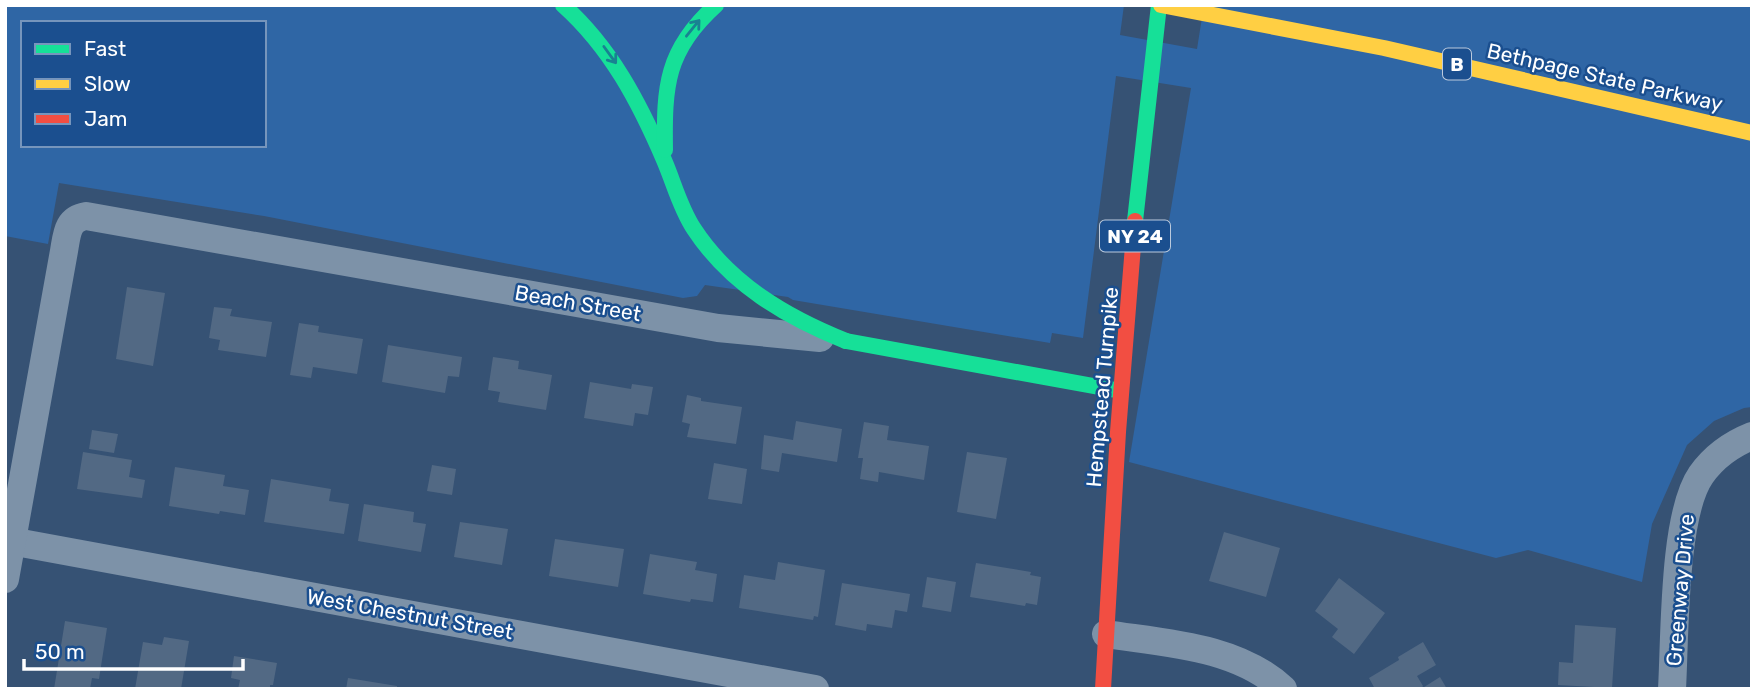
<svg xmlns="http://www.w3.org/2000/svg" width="1757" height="694" font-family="Rubik,sans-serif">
<rect width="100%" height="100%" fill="#365274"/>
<path fill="#2f66a5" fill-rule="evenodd" d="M5 5H1124L1120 35 1197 49 1204 5H1752V407L1744 408 1714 421 1687 445 1652 524 1642 582 1528 550 1496 558 1129 462 1191 88 1116 76 1083 338 1052 333 1050 343 793 300 788 297 705 285 697 296 683 298 264 216 59 183 48 244 5 236ZM23 23H264V145H23Z"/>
<g fill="#526984">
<path d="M127 287 165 293 153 366 116 359Z"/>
<path d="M214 307 232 309 230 316 272 322 266 357 218 350 220 340 209 338Z"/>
<path d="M299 323 319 326 318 332 363 339 357 374 313 367 311 378 290 375Z"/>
<path d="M388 345 462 357 459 377 448 376 445 393 382 382Z"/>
<path d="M493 357 519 361 518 369 552 375 546 410 498 402 500 392 488 390Z"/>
<path d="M590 382 631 389 632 384 653 387 648 415 635 413 633 426 584 418Z"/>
<path d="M687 395 701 398V401L742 407 736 444 687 437 690 424 682 422Z"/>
<path d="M796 421 842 429 837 462 782 453 779 472 761 469 764 435 793 440Z"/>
<path d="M864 422 889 426 887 440 929 446 924 480 879 472 878 482 860 479 863 458H858Z"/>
<path d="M92 430 118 434 114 453 89 449Z"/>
<path d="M83 452 132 460 129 477 145 480 142 498 77 489Z"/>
<path d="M967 452 1007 458 996 519 957 512Z"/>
<path d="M714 463 747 469 742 504 708 499Z"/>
<path d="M432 465 456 469 452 495 427 491Z"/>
<path d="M175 467 225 475 223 486 249 490 245 515 220 511 219 514 169 506Z"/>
<path d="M271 479 331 489 329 501 349 504 344 534 264 522Z"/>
<path d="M364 504 414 512 413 522 426 524 421 552 358 541Z"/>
<path d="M460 522 508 529 502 565 454 557Z"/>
<path d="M1224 532 1280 548 1266 597 1209 581Z"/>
<path d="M555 539 624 549 618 587 549 576Z"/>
<path d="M650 554 697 562 695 570 717 574 713 602 691 599 690 602 643 594Z"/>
<path d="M778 562 825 570 818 617 814 616 813 620 739 608 744 575 775 580Z"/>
<path d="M976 563 1031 572 1030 575 1041 577 1037 605 1026 603 1025 606 970 597Z"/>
<path d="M927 577 956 582 951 612 922 607Z"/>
<path d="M1339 578 1385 613 1354 654 1332 637 1338 629 1315 611Z"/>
<path d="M842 583 910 594 907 612 895 610 892 628 867 624 866 631 835 625Z"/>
<path d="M65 621 107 628 99 679 92 678 90 689H54Z"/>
<path d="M1575 625 1616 628 1612 688 1558 685 1559 662 1573 663Z"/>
<path d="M164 637 189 641 181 689H135L143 642 162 645Z"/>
<path d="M1423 642 1436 665 1417 676 1423 686 1421 689H1375L1369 678 1399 660 1398 657Z"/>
<path d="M234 656 277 663 273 685H270V689H238L240 680 231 678Z"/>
<path d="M1440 677 1447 689H1421Z"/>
<path d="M348 678 397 686V689H346Z"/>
</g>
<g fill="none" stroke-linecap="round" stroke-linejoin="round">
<g stroke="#7d92a8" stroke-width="28">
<path d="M5 540 815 689"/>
<path d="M5 579 64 251C67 234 67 219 86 216L718 328 820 338"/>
<path d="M1106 634C1165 643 1237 646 1283 689"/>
<path d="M1672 689C1675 638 1673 515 1701 475 1713 458 1732 444 1752 436"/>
</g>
<g stroke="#16e098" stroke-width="16">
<path d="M563 5C611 48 639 102 664 160 674 183 680 208 694 229 730 284 786 317 846 341"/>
<path d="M665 150C664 86 666 50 716 5"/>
<path d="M1135 221 1159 5"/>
<path d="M846 341 1121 391"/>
</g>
<path stroke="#ffcf43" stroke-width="16" d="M1161 5 1384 48 1752 133"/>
<path stroke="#f24e42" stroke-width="16" d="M1103 689 1118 432 1135 221"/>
</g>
<defs><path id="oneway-shaft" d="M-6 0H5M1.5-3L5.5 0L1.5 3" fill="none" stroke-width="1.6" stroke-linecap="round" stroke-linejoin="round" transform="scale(1.75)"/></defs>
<g stroke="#198292">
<use href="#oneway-shaft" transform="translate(693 28) rotate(-51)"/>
<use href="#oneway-shaft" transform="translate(610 55) rotate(54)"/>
</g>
<g text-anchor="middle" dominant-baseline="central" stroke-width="5" stroke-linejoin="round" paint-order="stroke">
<g fill="#1b4f8f" stroke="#bbcadd" stroke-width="2">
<rect x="1443" y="48.5" width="28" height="31" rx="5"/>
<rect x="1100" y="220.5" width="70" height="31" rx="5"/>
</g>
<g font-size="19" font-weight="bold" fill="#fff">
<text x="1457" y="64">B</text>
<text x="1135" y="236">NY 24</text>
</g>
<g font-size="21" fill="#fff" stroke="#1b4f8f">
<text transform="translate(1605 77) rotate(13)">Bethpage State Parkway</text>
<text transform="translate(578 303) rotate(10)">Beach Street</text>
<text transform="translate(1102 387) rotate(-85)">Hempstead Turnpike</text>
<text transform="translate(1680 590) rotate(-85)">Greenway Drive</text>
<text transform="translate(410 614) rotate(10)">West Chestnut Street</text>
</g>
</g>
<rect width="1757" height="694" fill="none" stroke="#ffffff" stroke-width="14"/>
<rect x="21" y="21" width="245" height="126" fill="#1b4f8f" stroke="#7695bc" stroke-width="2"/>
<rect x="35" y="44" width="35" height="10" fill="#16e098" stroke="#7695bc" stroke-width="2"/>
<text x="84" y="56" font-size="21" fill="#ffffff">Fast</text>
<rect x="35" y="79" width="35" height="10" fill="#ffcf43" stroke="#7695bc" stroke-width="2"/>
<text x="84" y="91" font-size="21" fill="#ffffff">Slow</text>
<rect x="35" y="114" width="35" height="10" fill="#f24e42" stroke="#7695bc" stroke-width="2"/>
<text x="84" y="126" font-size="21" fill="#ffffff">Jam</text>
<path d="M24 659v10h219v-10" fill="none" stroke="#ffffff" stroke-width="3.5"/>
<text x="35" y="659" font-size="21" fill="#ffffff" stroke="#1b4f8f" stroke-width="5" paint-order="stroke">50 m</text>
</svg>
